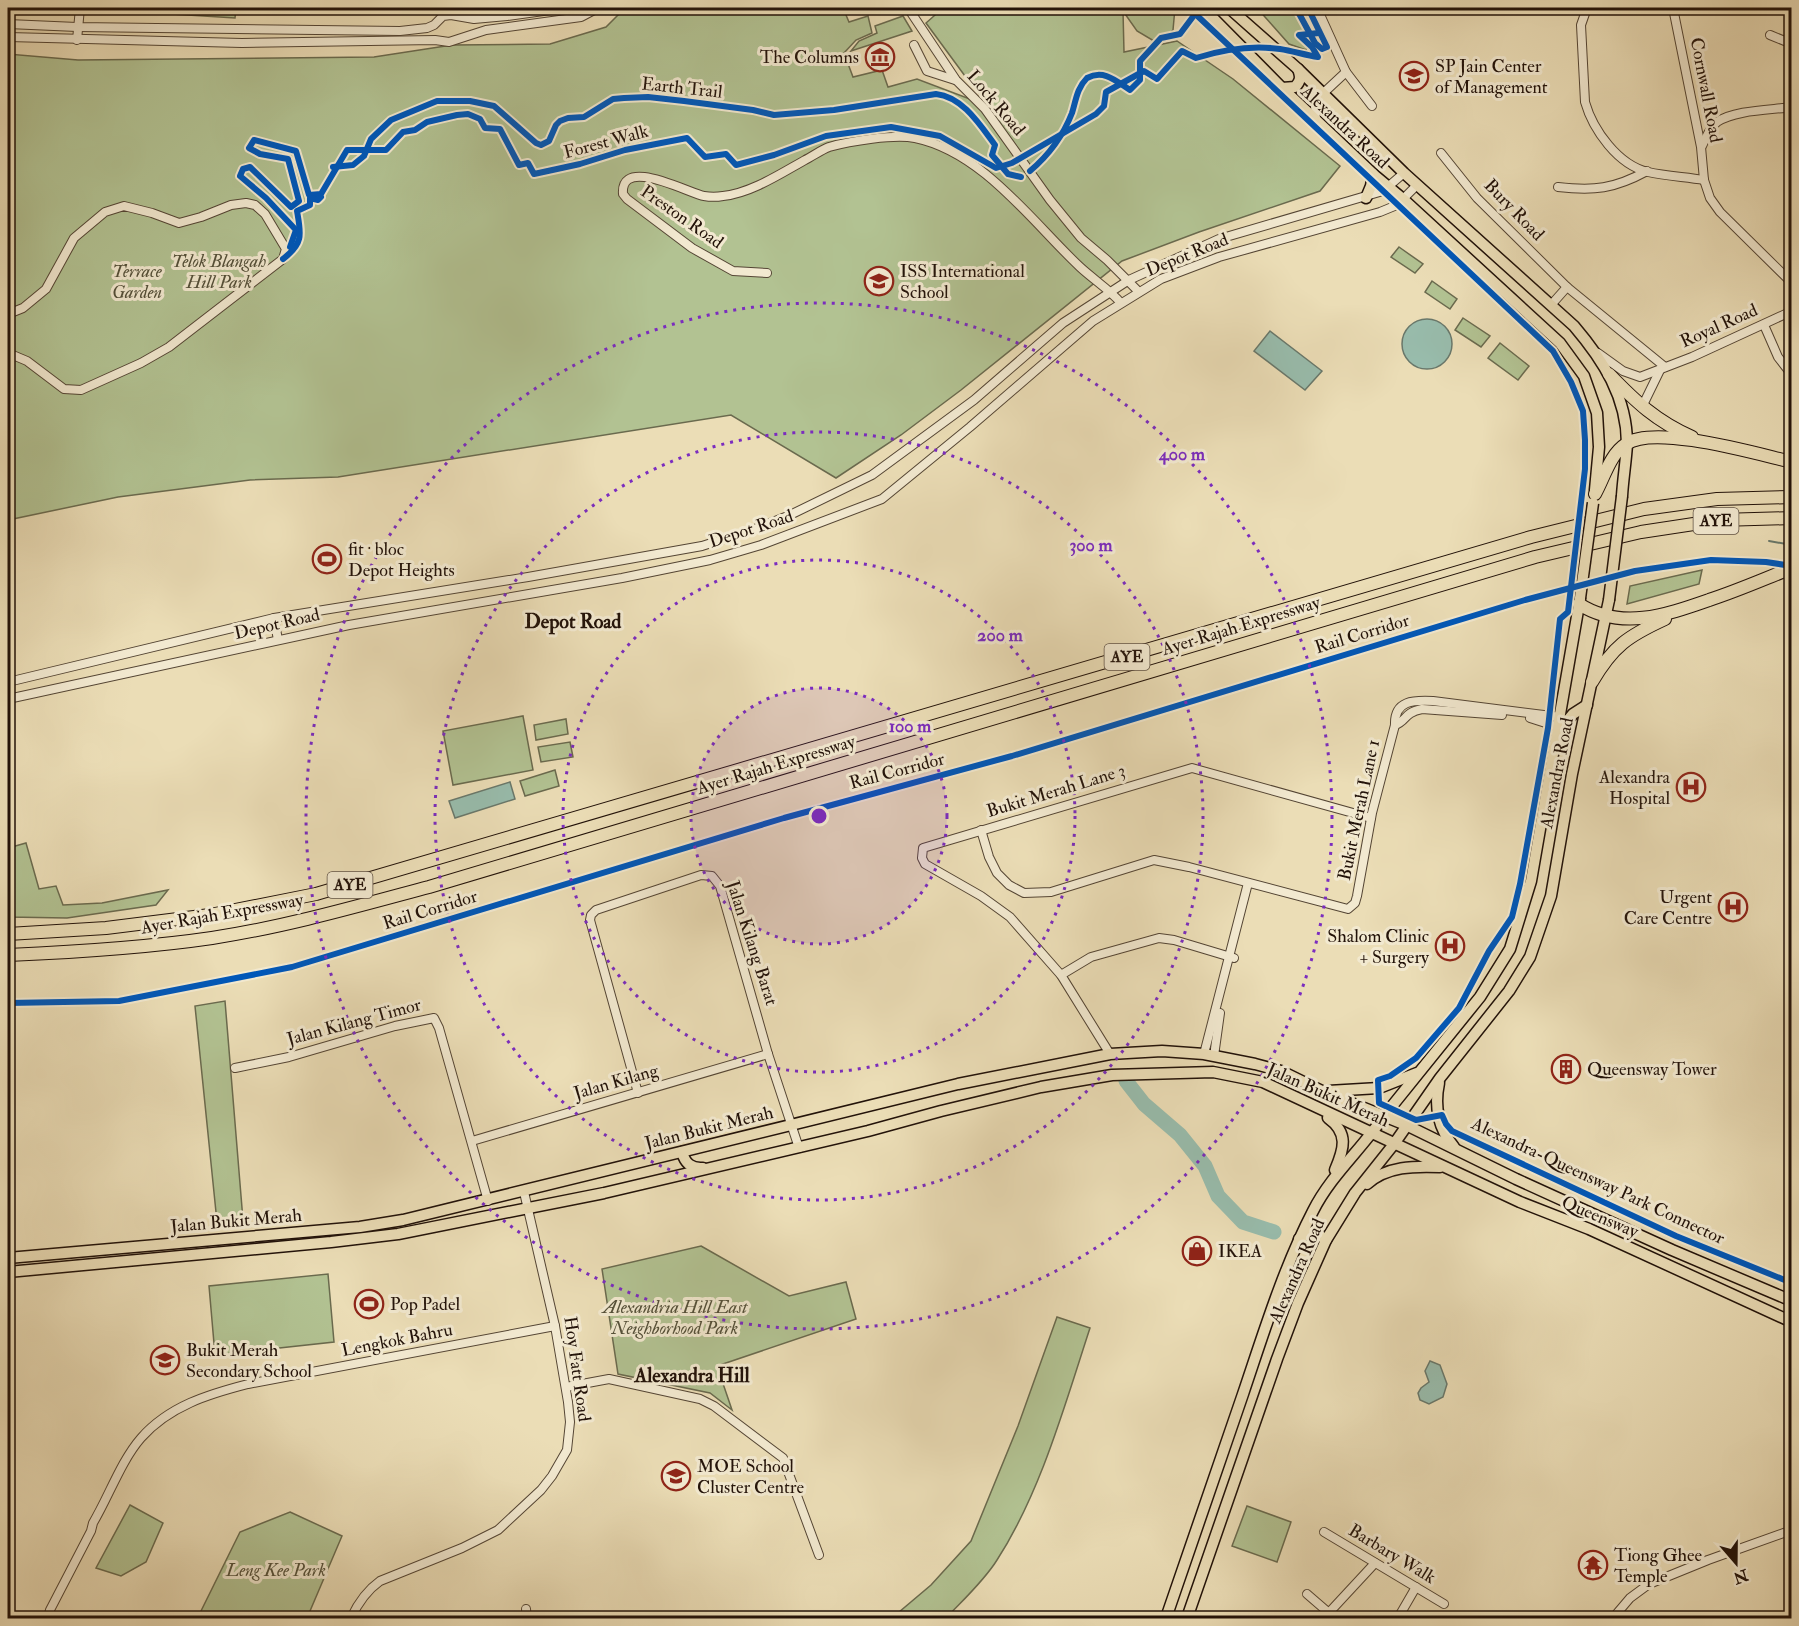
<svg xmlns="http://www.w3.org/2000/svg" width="1799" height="1626" font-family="'IM FELL Double Pica',serif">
<rect width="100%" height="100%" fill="#ebddb6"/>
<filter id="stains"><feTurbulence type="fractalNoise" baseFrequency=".00333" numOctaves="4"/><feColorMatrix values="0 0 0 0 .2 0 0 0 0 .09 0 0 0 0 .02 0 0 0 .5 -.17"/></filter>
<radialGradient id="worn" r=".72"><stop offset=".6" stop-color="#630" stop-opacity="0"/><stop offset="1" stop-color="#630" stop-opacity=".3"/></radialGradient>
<g fill="#b2c292" stroke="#6a6a4e" stroke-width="1.5">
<path d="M172 8H236L235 18 172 14Z"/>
<path d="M625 8H843L849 22 868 16 872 33 856 40 844 53 853 77 882 70 888 87 917 79 991 107 965 76 926 23 943 8H1175L1173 30 1159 44 1137 31 1123 11 1124 52 1177 41 1233 79 1340 166 1320 191 1199 232 1122 261 961 390 901 435 836 478 731 415 338 477 250 480 118 497 8 520V54L78 60 374 57 452 45 550 44 606 27Z"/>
<path d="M1257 8H1305L1314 28 1306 50 1289 44Z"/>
<path d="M903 16 912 31 851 51 859 41 877 33 875 26Z"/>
<path d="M1399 247 1423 264 1415 273 1391 257Z"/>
<path d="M1432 281 1457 299 1450 309 1425 292Z"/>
<path d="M1463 318 1490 336 1481 347 1455 330Z"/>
<path d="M1500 343 1529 366 1518 380 1488 358Z"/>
<path d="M1702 570 1699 584 1627 604 1630 586Z"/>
<path d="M523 716 533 770 453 785 443 731Z"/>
<path d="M566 719 568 734 536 740 534 725Z"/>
<path d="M570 742 573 757 541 762 538 747Z"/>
<path d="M555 770 559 786 525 796 520 781Z"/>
<path d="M26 843 39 889 56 886 63 905 102 903 168 890 156 905 67 918 8 917V848Z"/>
<path d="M225 1001 243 1220 217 1222 195 1006Z"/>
<path d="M701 1246 789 1296 846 1282 856 1319 717 1366 732 1410 710 1393 618 1374 602 1269Z"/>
<path d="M328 1274 334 1342 215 1355 209 1286Z"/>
<path d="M1057 1317 1090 1328C1065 1404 1041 1492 997 1560 984 1581 963 1600 946 1618H892L931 1585 971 1541 1018 1426Z"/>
<path d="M130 1505 163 1523 146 1562 121 1576 96 1568Z"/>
<path d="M1247 1506 1291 1522 1277 1562 1232 1546Z"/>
<path d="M290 1512 342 1536 307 1618H202L200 1613 240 1532Z"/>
</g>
<g fill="#98bcac" stroke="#69786b" stroke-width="1.5">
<circle cx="1427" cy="344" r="25"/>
<path d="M1270 331 1322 371 1305 390 1254 351Z"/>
<path d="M510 782 515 799 455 818 449 801Z"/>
<path d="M1430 1361 1440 1365 1447 1384 1443 1397 1429 1404 1420 1400 1418 1393 1421 1388 1429 1382 1425 1371Z"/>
</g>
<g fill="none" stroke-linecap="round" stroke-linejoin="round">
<g stroke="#69786b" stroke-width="2">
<path d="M1769 541 1792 545"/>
<path d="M1614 578 1650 572"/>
</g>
<path stroke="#98bcac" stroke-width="15" d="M1126 1081 1144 1104 1180 1135 1205 1166 1218 1196 1243 1222 1274 1232"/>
<g stroke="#544534" stroke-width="10">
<g id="minor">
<path d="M908 8 956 80 985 109 1050 200 1081 238 1107 260 1139 292"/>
<path d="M1317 8 1346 72 1372 106"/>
<path d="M1587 8 1581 25 1585 102C1593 130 1618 165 1648 172 1666 176 1686 177 1704 180"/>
<path d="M1673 8 1701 147 1704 180 1710 198 1720 212 1792 283"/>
<path d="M8 24 77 27 400 31 427 28 434 25 443 16 451 15 474 19 507 16 565 8"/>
<path d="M1770 35 1792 44"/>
<path d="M8 37 242 43 435 40 449 42 486 30 581 17 598 8"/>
<path d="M77 40 80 8"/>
<path d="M914 45 927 71 955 80"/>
<path d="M1316 121 1315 106 1317 99 1346 72"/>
<path d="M1702 146C1706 138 1709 128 1717 122 1734 110 1771 110 1792 107"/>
<path d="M1441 153 1477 198 1567 287 1665 367"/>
<path d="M1558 187C1594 191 1614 189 1647 171"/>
<path d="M767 273 733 271 692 248 627 199 623 194C620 155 690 194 704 196 710 197 717 197 723 196 751 193 780 174 805 160 813 156 821 150 829 147 850 141 894 134 915 138 983 152 1032 222 1080 267 1094 280 1109 289 1121 303"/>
<path d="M1551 305 1567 287"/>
<path d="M8 314 23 308 46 289 74 238 105 212 124 206 152 213 179 223 201 217 231 205 246 203 255 205 265 214 286 249 283 259 169 347 141 363 81 390 64 389 27 361 8 353"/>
<path d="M1764 325 1778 357 1792 375"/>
<path d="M1598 353 1623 371 1640 377 1692 357 1792 311"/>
<path d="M1642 407 1660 370"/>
<path d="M274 618 278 640"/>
<path d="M8 682 274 618 528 577 702 546 752 530 788 516 872 475 974 400 1063 323 1129 280 1219 239 1383 191 1404 173"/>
<path d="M8 699 349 625 622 578 710 560 761 545 882 499 970 427 1093 321 1161 279 1219 257 1380 212 1397 205 1417 185"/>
<path d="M1530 718 1558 727"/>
<path d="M1395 725C1407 721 1403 713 1422 709L1502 715"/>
<path d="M981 830 989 857 997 873 1009 885 1024 893 1051 892 1154 860 1189 867 1348 909 1355 903 1357 896 1372 813 1395 725C1394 700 1414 700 1433 701L1560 717"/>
<path d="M1061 975 1091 957 1159 938 1174 940 1234 958"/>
<path d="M1110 1054 1061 975 1010 917 981 896 925 864 922 858 923 848 1192 768 1371 818"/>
<path d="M1204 1054 1248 883"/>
<path d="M1214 1056 1220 1013"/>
<path d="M235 1068 289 1057 395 1026 434 1018 439 1028 488 1201"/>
<path d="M638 1093 590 920 591 915 596 910 701 875 712 876 720 886 768 1054 799 1148"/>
<path d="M472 1141 768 1054"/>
<path d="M566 1387 609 1379 700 1399 714 1406 783 1458 819 1555"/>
<path d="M1324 1532 1444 1604"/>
<path d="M1307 1594 1329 1613"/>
<path d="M526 1609 527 1618"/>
<path d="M48 1618 50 1610 91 1531 93 1523C109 1496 121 1461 141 1438 169 1406 209 1394 248 1384L555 1326"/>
<path d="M351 1618C358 1603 366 1591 380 1581L462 1548 498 1530 541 1490 552 1476 567 1450 570 1422 568 1402 555 1326 524 1192"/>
<path d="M1324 1618 1375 1563"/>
<path d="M1398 1618 1416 1587"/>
<path d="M1613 1618 1630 1598 1649 1584 1708 1560 1792 1530"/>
</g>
</g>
<g stroke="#221209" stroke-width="13">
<g id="major">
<path d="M1203 8 1282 88 1373 174 1403 199 1560 343 1584 376 1597 413 1599 447 1595 490"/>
<path d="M1229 8 1298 69 1404 173 1574 326C1603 360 1627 397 1627 444 1626 461 1623 479 1622 496"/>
<path d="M1282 88 1295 87C1301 81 1301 77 1298 69"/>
<path d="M1366 198 1371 186 1373 174"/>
<path d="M1559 731 1573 714 1587 705"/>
<path d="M1439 1083C1434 1107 1438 1128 1454 1147"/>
<path d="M1328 1091 1379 1088 1417 1073"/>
<path d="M1328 1118C1349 1133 1344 1149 1335 1170"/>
<path d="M682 1152C685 1163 691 1169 703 1168"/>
<path d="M1367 1184C1387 1166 1414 1166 1440 1167"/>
<path d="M1299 1239 1308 1233 1315 1232 1326 1240"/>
<path d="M8 1258 360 1227 403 1220 958 1084 1110 1054 1162 1051 1204 1054 1255 1064 1281 1071 1322 1091 1406 1125 1516 1179 1672 1250 1792 1301"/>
<path d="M8 1272 331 1242 398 1234 604 1193 868 1131 941 1111 1041 1087 1112 1075 1213 1072 1263 1082 1520 1202 1589 1229 1792 1322"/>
<path d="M1166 1618C1192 1544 1217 1469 1243 1394 1264 1332 1283 1269 1313 1211 1331 1175 1362 1149 1384 1116L1480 997 1510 949 1531 881 1580 599"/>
<path d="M1187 1618 1277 1359 1298 1303 1326 1240 1355 1193 1394 1144 1440 1078 1509 991 1530 957 1551 896 1572 774 1609 600"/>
</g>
</g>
<g stroke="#221209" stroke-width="14">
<g id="highway">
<path d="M1609 374C1636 402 1656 421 1692 437"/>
<path d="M1595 494C1604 478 1610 454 1626 444 1655 424 1757 454 1792 462"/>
<path d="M1579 604C1621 631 1666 615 1709 600 1737 591 1764 579 1792 568"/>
<path d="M1592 682C1613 646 1628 636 1665 619"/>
<path d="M8 934 106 928 210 915 316 894 1531 537 1644 509 1717 499 1792 497"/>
<path d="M8 955C76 952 144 948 212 938 285 927 358 906 429 887L1535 557 1641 532 1720 520 1792 518"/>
</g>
</g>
<use href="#minor" stroke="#f2e9d0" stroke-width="8"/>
<use href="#major" stroke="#ebddb6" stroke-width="10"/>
<use href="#highway" stroke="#ebddb6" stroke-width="12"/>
<g stroke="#221209" stroke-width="13" stroke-linecap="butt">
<g id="major-bridge">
<path d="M1580 598 1593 503"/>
<path d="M1609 600 1622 496"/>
</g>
</g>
<use href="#major-bridge" stroke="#ebddb6" stroke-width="10"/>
<g stroke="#f2e9d0" stroke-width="10">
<g id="cycleway">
<path d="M1189 8 1553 351 1571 382 1583 411 1585 440V469L1568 612 1560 619 1548 728 1520 884 1512 917 1489 951 1459 1008 1416 1058 1390 1076 1378 1080 1379 1103 1416 1120 1442 1115 1446 1124 1452 1131 1676 1236 1792 1283"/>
<path d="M1296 8 1315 43 1322 49 1327 47 1308 8"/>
<path d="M333 167 353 165 364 156 371 139 391 120 437 101H470L494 106 536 143 541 145 549 141 556 125 560 121 568 118 584 117 613 99 624 98 648 97 684 101 753 110 774 115 834 110 936 94C963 97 980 125 995 145L992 155 1008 174 1021 177"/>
<path d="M1030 171C1049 155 1063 136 1072 113 1076 100 1077 88 1087 78 1104 69 1116 81 1130 90L1140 80V61L1161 38 1180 34 1195 14"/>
<path d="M290 247 296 230 266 198 240 176 243 169 250 167 291 207 299 201 288 159 260 154 249 148 254 140 296 151 309 195 321 194 347 150H386L403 132 415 130 427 122 457 115 468 114 480 119 485 128 500 129 519 165 528 163 534 174 580 164 625 150 687 138 705 157 726 154 736 165 774 155 826 136 891 127 940 136 996 168 1012 163 1096 114 1104 106 1106 92 1144 71 1157 79 1182 51 1196 58C1225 49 1251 45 1280 49 1293 51 1305 55 1318 57L1312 47 1299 35 1319 33"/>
<path d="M283 259C304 243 301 234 297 211L310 205V198L318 200 321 197"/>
<path d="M8 1003 119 1001 292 967 784 818 1012 756 1525 600 1635 571 1711 560 1766 562 1792 566"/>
</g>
</g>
<use href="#cycleway" stroke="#0057b8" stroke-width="6"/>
</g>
<circle cx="819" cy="816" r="128" fill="#7b2cbf" fill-opacity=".12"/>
<g fill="none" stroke="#7b2cbf" stroke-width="3" stroke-dasharray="3 6">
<circle cx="819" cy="816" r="128"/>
<circle cx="819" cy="816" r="256"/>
<circle cx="819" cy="816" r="384"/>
<circle cx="819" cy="816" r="513"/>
</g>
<defs>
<g id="museum-ring" transform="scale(1.5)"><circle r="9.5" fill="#f2e9d0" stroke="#8f2418" stroke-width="1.5"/><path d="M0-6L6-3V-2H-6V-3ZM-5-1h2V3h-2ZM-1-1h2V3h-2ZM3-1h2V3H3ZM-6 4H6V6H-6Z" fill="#8f2418"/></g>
<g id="school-ring" transform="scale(1.5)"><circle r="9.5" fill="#f2e9d0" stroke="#8f2418" stroke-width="1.5"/><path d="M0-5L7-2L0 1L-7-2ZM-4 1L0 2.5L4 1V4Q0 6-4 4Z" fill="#8f2418"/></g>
<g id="stadium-ring" transform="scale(1.5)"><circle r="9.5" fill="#f2e9d0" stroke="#8f2418" stroke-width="1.5"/><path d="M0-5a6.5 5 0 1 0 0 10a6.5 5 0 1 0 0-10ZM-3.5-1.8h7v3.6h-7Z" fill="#8f2418"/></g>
<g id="hospital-ring" transform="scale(1.5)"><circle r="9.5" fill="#f2e9d0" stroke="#8f2418" stroke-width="1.5"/><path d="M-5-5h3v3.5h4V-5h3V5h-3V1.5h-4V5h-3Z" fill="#8f2418"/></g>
<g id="building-ring" transform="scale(1.5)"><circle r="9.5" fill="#f2e9d0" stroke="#8f2418" stroke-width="1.5"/><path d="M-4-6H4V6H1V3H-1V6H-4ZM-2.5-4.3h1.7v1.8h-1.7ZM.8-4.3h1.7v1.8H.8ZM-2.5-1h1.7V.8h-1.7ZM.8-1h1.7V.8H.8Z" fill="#8f2418"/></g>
<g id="shop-ring" transform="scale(1.5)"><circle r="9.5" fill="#f2e9d0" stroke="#8f2418" stroke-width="1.5"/><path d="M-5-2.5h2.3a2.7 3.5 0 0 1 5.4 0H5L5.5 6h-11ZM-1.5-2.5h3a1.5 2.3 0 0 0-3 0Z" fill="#8f2418"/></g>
<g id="temple-ring" transform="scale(1.5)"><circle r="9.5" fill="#f2e9d0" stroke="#8f2418" stroke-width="1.5"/><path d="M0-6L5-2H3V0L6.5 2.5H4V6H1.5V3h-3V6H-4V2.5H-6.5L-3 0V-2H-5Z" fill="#8f2418"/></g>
</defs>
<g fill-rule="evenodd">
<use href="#museum-ring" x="880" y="57"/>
<use href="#school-ring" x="1414" y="76"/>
<use href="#school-ring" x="879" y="281"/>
<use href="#stadium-ring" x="327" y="559"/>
<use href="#hospital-ring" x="1691" y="787"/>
<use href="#hospital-ring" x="1733" y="907"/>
<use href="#hospital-ring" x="1450" y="946"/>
<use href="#building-ring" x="1566" y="1069"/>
<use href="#shop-ring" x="1197" y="1251"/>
<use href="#stadium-ring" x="369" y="1304"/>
<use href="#school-ring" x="165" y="1360"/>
<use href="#school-ring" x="676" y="1476"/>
<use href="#temple-ring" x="1593" y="1565"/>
</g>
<g text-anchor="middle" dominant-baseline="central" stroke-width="6" stroke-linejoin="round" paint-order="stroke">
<g fill="#f2e9d0" stroke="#605245" stroke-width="1.5">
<rect x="1693.5" y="508" width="45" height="26" rx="4.5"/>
<rect x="1104.5" y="644" width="45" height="26" rx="4.5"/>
<rect x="327.5" y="872" width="45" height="26" rx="4.5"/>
</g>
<g font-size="16" font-weight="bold" fill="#221209">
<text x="1716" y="521">AYE</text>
<text x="1127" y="657">AYE</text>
<text x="350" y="885">AYE</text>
</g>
<g font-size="18" fill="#221209" stroke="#f2e9d0" text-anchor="start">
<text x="859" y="57" text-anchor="end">The Columns</text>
<text x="1435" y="66">SP Jain Center<tspan x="1435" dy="21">of Management</tspan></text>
<text x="900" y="271">ISS International<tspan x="900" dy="21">School</tspan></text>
<text x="348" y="549">fit · bloc<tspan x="348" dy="21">Depot Heights</tspan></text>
<text x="1670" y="777" text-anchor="end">Alexandra<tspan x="1670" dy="21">Hospital</tspan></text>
<text x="1712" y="897" text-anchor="end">Urgent<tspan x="1712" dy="21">Care Centre</tspan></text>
<text x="1429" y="936" text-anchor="end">Shalom Clinic<tspan x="1429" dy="21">+ Surgery</tspan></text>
<text x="1587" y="1069">Queensway Tower</text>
<text x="1218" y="1251">IKEA</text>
<text x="390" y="1304">Pop Padel</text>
<text x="186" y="1350">Bukit Merah<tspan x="186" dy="21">Secondary School</tspan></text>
<text x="697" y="1466">MOE School<tspan x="697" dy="21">Cluster Centre</tspan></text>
<text x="1614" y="1555">Tiong Ghee<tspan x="1614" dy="21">Temple</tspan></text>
</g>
<g font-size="18" fill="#221209" stroke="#f2e9d0">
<text transform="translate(682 88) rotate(6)">Earth Trail</text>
<text transform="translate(1706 90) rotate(79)">Cornwall Road</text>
<text transform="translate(996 103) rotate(50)">Lock Road</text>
<text transform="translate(1345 127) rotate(43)">Alexandra Road</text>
<text transform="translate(606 142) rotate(-15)">Forest Walk</text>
<text transform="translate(1514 210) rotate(46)">Bury Road</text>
<text transform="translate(682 217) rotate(35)">Preston Road</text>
<text transform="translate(1187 255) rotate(-22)">Depot Road</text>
<text transform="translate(1719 326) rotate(-24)">Royal Road</text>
<text transform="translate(751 529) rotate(-18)">Depot Road</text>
<text transform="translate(277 624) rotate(-13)">Depot Road</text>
<text transform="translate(1241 626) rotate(-17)">Ayer Rajah Expressway</text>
<text transform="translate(1362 634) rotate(-17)">Rail Corridor</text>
<text transform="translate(776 765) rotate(-17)">Ayer Rajah Expressway</text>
<text transform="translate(897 771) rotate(-15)">Rail Corridor</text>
<text transform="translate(1557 773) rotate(-79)">Alexandra Road</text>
<text transform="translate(1056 791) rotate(-17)">Bukit Merah Lane 3</text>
<text transform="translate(1359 810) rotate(-78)">Bukit Merah Lane 1</text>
<text transform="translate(430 910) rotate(-17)">Rail Corridor</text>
<text transform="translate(222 914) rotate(-10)">Ayer Rajah Expressway</text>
<text transform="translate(752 943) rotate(72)">Jalan Kilang Barat</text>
<text transform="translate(354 1022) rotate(-15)">Jalan Kilang Timor</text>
<text transform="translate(616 1082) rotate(-16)">Jalan Kilang</text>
<text transform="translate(1328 1095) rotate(24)">Jalan Bukit Merah</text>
<text transform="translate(709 1128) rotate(-14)">Jalan Bukit Merah</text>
<text transform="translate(1598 1181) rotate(25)">Alexandra-Queensway Park Connector</text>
<text transform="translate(1600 1217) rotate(23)">Queensway</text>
<text transform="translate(236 1221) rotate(-5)">Jalan Bukit Merah</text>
<text transform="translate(1297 1271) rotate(-66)">Alexandra Road</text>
<text transform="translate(397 1340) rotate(-11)">Lengkok Bahru</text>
<text transform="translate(577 1369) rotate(82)">Hoy Fatt Road</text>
<text transform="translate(1392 1554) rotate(31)">Barbary Walk</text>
</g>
<g font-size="18" font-style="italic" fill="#545039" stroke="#f2e9d0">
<text x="219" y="261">Telok Blangah<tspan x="219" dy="21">Hill Park</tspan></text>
<text x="137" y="271">Terrace<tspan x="137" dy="21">Garden</tspan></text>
<text x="675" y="1307">Alexandria Hill East<tspan x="675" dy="21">Neighborhood Park</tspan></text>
<text x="276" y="1570">Leng Kee Park</text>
</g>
<g font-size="20" font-weight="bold" fill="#221209" stroke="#f2e9d0">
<text x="573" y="621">Depot Road</text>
<text x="692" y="1375">Alexandra Hill</text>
</g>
</g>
<circle cx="819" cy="816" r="9" fill="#7b2cbf" stroke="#f2e9d0" stroke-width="3"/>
<g font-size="18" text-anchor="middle" font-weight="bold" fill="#7b2cbf" stroke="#f2e9d0" stroke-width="6" stroke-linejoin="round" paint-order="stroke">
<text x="1182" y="460">400 m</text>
<text x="1091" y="551">300 m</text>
<text x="1000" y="641">200 m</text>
<text x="910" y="732">100 m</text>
</g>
<rect width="1799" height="1626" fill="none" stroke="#ebddb6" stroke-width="30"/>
<rect x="9" y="9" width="1781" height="1608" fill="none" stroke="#221209" stroke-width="3"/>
<rect x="15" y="15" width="1769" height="1596" fill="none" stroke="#221209" stroke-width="1.5"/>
<g transform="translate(1736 1563) rotate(160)" stroke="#f2e9d0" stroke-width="4.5" paint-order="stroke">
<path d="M0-4.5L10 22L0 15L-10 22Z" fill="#221209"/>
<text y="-9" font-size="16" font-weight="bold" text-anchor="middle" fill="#221209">N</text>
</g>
<rect width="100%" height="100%" filter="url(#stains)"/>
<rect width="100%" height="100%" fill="url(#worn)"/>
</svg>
